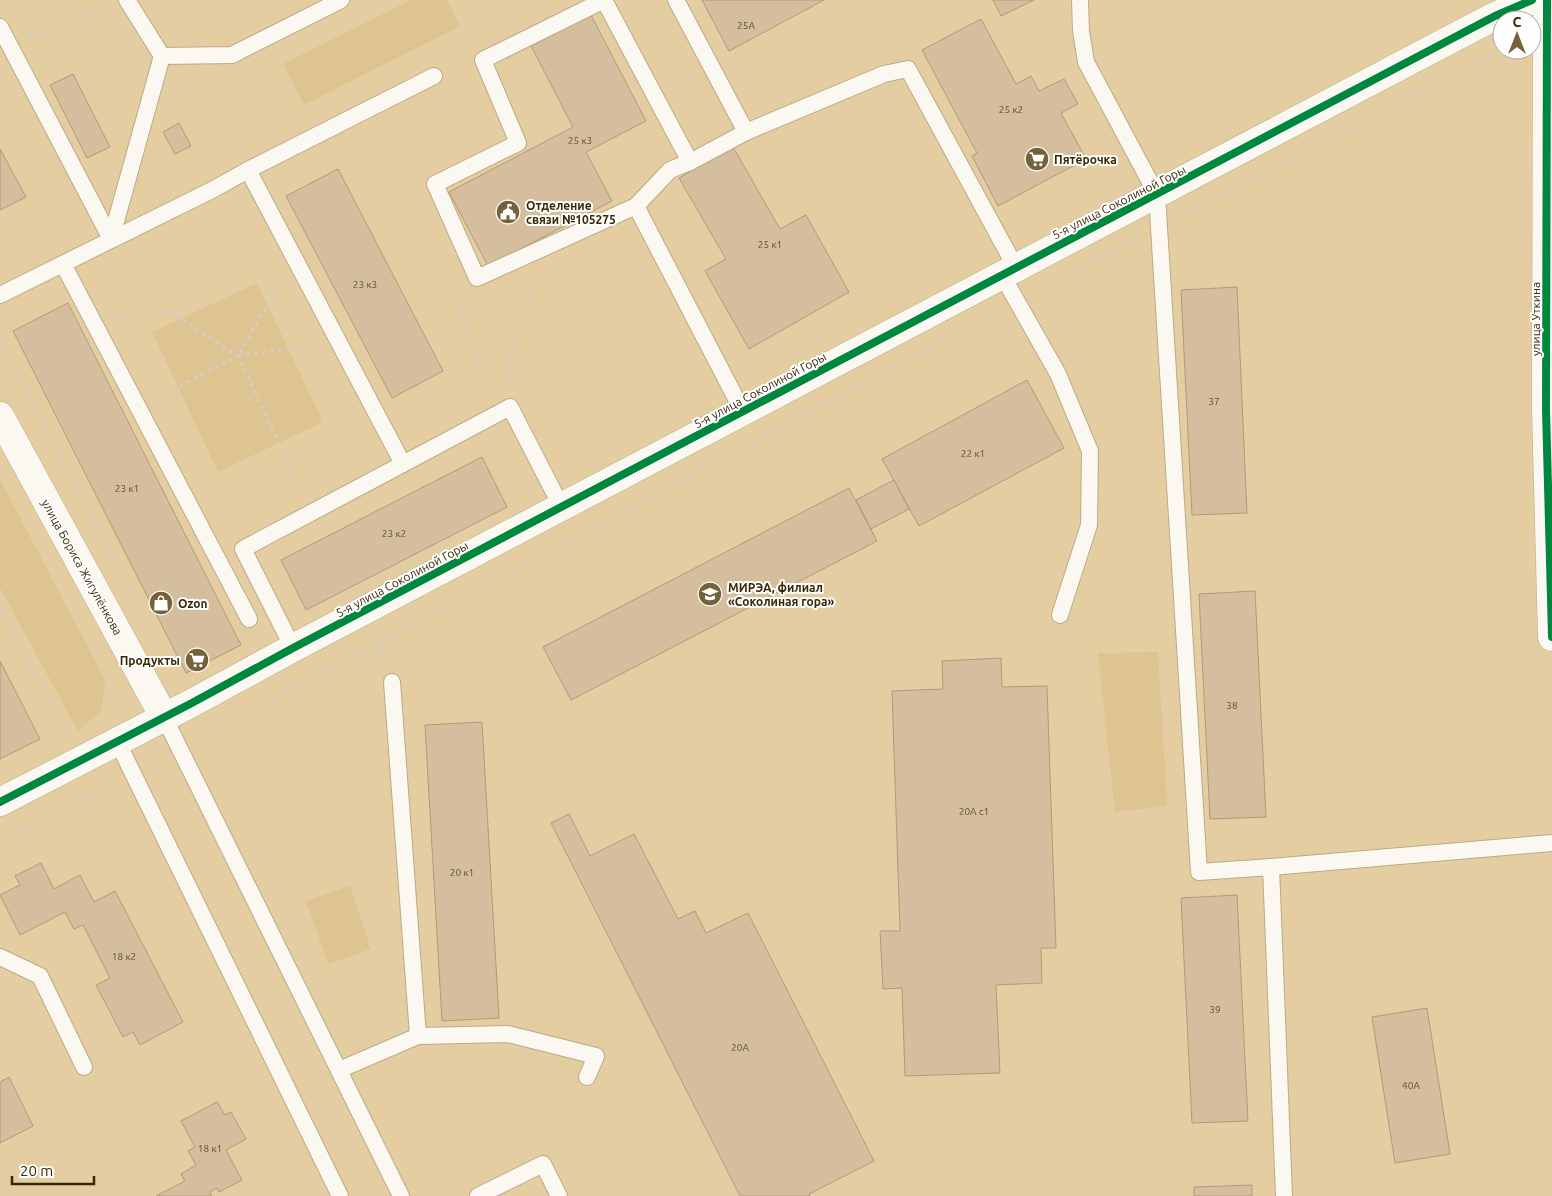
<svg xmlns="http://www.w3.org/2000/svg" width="1552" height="1196" font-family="Ubuntu,sans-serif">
<rect width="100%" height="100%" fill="#e4cea1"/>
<g fill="#ddc490">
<path d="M411 0H447L460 26 304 105 283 64Z"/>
<path d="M257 283 323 422 218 472 152 332Z"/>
<path d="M0 479 105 680 102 710 78 731 0 588Z"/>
<path d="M1158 652 1167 806 1115 812 1098 653Z"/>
<path d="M350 886 371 949 328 964 306 901Z"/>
</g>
<g fill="#d4be9e" stroke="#af9a79">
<path d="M702 0H824L729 51Z"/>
<path d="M993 0H1034L1001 16Z"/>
<path d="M591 15 646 121 586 152 612 201 488 266 449 192 573 127 531 46Z"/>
<path d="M981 19 1016 84 1031 76 1039 91 1064 79 1078 104 1061 113 1086 159 998 206 972 156 977 153 922 50Z"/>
<path d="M73 74 110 147 87 158 50 85Z"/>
<path d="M179 123 191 146 175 154 163 132Z"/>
<path d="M733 147 780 229 806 215 849 292 749 349 705 271 726 259 679 178Z"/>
<path d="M0 149 26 197 0 210Z"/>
<path d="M338 169 443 371 392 398 286 196Z"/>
<path d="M1237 287 1247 513 1192 515 1181 290Z"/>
<path d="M68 303 241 645 186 673 13 331Z"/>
<path d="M1027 380 1064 448 919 526 882 459Z"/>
<path d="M482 457 507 507 306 610 281 560Z"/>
<path d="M894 480 909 509 871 529 856 500Z"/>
<path d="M849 488 877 541 571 700 543 647Z"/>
<path d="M1255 591 1266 817 1210 819 1199 594Z"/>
<path d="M1001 658 1002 687 1047 686 1056 948H1041L1042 983 996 985 1000 1073 905 1076 902 988 883 989 880 931H900L892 691 943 689 942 661Z"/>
<path d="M0 661 40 739 0 759Z"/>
<path d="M482 722 499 1018 442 1021 425 725Z"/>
<path d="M569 814 590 856 634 834 678 919 695 911 706 933 748 913 874 1161 809 1194 810 1196H740L551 823Z"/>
<path d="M41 863 54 889 80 875 94 902 115 891 183 1022 140 1045 133 1032 123 1037 96 985 110 978 83 925 74 929 65 912 20 935 0 895 20 885 15 876Z"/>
<path d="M1237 895 1248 1121 1192 1123 1181 898Z"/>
<path d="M1427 1008 1450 1154 1395 1163 1372 1017Z"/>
<path d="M9 1077 33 1126 0 1143V1082Z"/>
<path d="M217 1102 225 1115 231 1112 246 1139 226 1150 242 1180 219 1192 217 1188 210 1192 212 1196H156L185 1181 181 1174 196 1165 188 1151 195 1147 181 1121Z"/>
<path d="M1252 1185V1196H1194V1187Z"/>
</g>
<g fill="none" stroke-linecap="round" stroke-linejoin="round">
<g stroke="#bbaa87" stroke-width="18">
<g id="lane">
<path d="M604 0 483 60 518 143 435 184 477 278 636 206"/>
<path d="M604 0 690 162 746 132 676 0"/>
<path d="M1080 0 1081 31 1086 62 1157 195 1199 872 1271 867 1284 1196"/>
<path d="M0 27 111 239"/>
<path d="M162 56 232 55 341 0"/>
<path d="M746 132 884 74 908 69 1016 268"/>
<path d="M690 162 670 170 636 206 743 412"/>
<path d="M248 170 403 464"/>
<path d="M111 239 162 56 127 0"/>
<path d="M63 264 249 619"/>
<path d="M1002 275 1058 374 1090 451 1089 525 1060 615"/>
<path d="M0 295 214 189 248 170 434 76"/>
<path d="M293 648 243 549 510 407 562 508"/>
<path d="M164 717 401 1196"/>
<path d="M117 741 340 1196"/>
<path d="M1271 867 1552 843"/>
<path d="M0 957 40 976 84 1067"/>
<path d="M418 1036 508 1034 596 1056 587 1077"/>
<path d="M339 1070 418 1036 392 682"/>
<path d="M478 1196 543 1164 559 1196"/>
</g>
</g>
<g stroke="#bbaa87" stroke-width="29">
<g id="street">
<path d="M0 416 164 717"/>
<path d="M0 802 190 704 293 648 1495 16 1532 0"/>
</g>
</g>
<g stroke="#bbaa87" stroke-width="29">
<path id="secondary" d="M1547 0 1546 410 1552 637"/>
</g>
<g stroke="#d5cec0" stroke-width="3" stroke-dasharray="4 4" stroke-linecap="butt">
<path d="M29 38 107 7"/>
<path d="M1180 217 1495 55"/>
<path d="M1073 272 1139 238"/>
<path d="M282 280 238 356 315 345"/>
<path d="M464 296 462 317 476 363 497 390"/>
<path d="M115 319 138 308 171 312 236 355"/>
<path d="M0 338 135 600"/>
<path d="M511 385 512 346 525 304 545 272"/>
<path d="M158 397 238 356 302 492"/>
<path d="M0 608 68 735"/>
<path d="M380 643 385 663"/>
<path d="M200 738 466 597 957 333"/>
<path d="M0 844 115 784"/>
<path d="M438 1057 527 1147"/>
</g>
<use href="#lane" stroke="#fbf8f1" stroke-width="16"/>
<use href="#street" stroke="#fbf8f1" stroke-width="28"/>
<use href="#secondary" stroke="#fbf8f1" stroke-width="28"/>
<g stroke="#fefefe" stroke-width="11">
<g id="cycleway">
<path d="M1547 0 1546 410 1552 637"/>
<path d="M0 802 190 704 293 648 1495 16 1532 0"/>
</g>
</g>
<use href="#cycleway" stroke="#00873e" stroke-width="8"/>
</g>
<defs>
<g id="supermarket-disc" transform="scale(1.25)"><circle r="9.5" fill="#74623b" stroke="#fefefe"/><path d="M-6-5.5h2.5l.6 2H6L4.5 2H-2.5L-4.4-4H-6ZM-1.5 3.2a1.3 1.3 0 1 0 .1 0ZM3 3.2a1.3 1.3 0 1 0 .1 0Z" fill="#fff"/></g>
<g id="civic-disc" transform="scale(1.25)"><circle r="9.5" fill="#74623b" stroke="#fefefe"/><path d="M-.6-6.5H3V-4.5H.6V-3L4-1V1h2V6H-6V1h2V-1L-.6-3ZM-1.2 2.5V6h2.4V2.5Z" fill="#fff"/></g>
<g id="university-disc" transform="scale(1.25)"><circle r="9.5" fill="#74623b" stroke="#fefefe"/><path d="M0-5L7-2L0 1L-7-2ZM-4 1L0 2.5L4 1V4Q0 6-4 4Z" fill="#fff"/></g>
<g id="shop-disc" transform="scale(1.25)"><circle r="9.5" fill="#74623b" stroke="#fefefe"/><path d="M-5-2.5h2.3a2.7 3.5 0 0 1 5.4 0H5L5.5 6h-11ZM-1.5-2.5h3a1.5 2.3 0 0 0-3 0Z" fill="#fff"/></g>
</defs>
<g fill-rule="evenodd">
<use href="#supermarket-disc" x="1037" y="159"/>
<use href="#civic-disc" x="508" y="212"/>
<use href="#university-disc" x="710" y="594"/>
<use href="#shop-disc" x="161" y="603"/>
<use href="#supermarket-disc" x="197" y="660"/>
</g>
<g text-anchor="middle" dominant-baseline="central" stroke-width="4" stroke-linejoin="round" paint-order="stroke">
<g font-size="10" fill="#5f4e2b">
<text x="746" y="25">25А</text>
<text x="1011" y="109">25 к2</text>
<text x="580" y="140">25 к3</text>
<text x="770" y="244">25 к1</text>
<text x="365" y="284">23 к3</text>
<text x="1214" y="401">37</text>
<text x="973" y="453">22 к1</text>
<text x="127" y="488">23 к1</text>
<text x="394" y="533">23 к2</text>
<text x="1232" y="705">38</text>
<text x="974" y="811">20А с1</text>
<text x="462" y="872">20 к1</text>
<text x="124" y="956">18 к2</text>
<text x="1215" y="1009">39</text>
<text x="740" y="1047">20А</text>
<text x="1411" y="1085">40А</text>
<text x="210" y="1148">18 к1</text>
</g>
<g font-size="12" font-weight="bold" fill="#372804" stroke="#fefefe" text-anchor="start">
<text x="1054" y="159">Пятёрочка</text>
<text x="526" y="205">Отделение<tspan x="526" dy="14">связи №105275</tspan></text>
<text x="728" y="587">МИРЭА, филиал<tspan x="728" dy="14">«Соколиная гора»</tspan></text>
<text x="178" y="603">Ozon</text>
<text x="180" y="660" text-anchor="end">Продукты</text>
</g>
<g font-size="12" fill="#372804" stroke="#fefefe">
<text transform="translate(1119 202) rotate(-27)">5-я улица Соколиной Горы</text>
<text transform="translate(1535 319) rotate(-90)">улица Уткина</text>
<text transform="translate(760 390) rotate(-28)">5-я улица Соколиной Горы</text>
<text transform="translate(82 567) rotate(61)">улица Бориса Жигулёнкова</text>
<text transform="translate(402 579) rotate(-28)">5-я улица Соколиной Горы</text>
</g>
</g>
<g transform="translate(1517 35)"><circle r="24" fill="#fefefe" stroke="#aea89a"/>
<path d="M0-4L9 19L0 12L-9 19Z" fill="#74623b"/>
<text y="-8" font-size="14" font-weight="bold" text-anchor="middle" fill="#372804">С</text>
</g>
<path d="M12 1176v8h82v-8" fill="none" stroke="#372804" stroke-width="2.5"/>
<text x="20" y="1176" font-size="15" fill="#372804" stroke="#fefefe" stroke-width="4" paint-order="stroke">20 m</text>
</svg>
